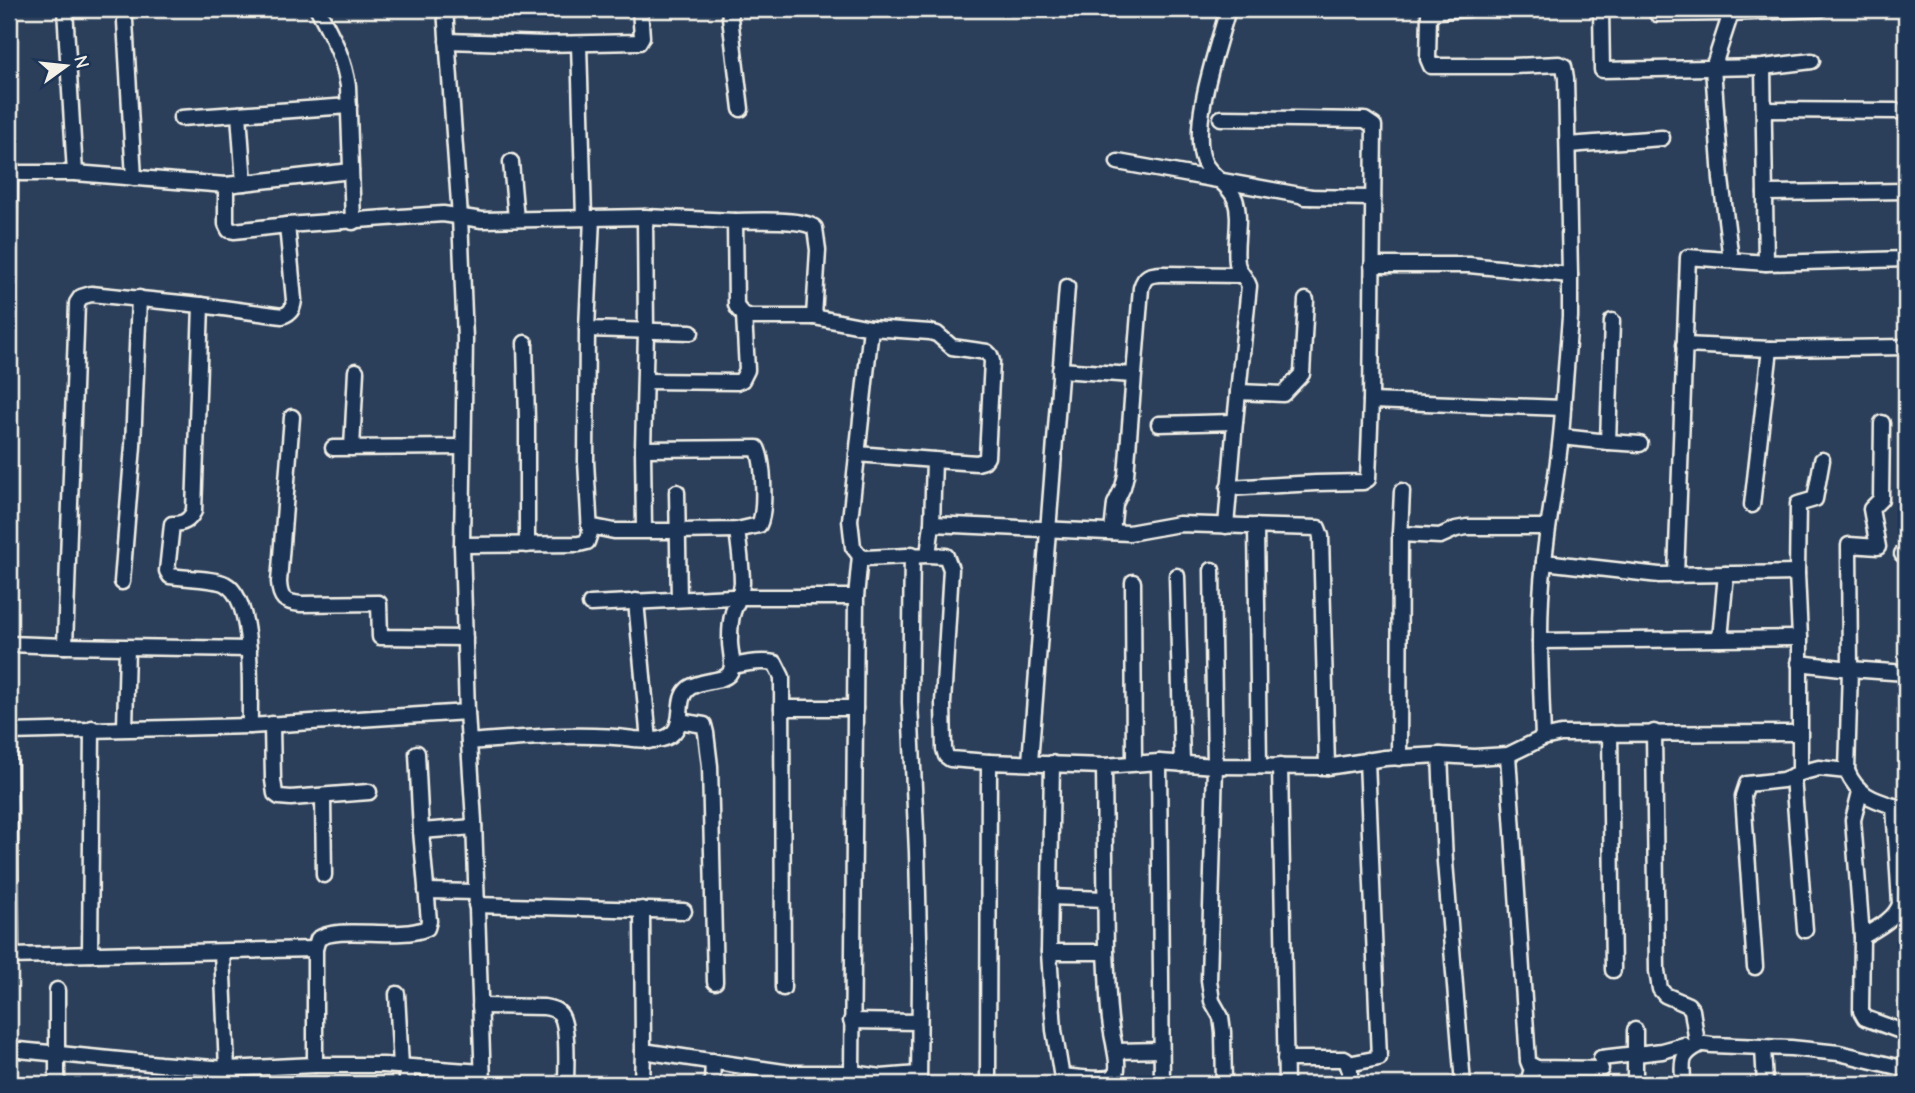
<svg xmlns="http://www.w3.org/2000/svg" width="1915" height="1093" font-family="'Comic Neue',sans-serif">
<rect width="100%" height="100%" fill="#2b3f5b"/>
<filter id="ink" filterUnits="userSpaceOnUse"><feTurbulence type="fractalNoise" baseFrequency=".0143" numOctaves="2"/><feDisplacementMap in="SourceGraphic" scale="14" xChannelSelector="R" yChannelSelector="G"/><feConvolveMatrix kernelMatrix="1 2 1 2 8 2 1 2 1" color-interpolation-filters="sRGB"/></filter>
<g filter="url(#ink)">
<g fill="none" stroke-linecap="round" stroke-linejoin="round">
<g stroke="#f4f1e8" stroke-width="19">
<g id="street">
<path d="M65 9 75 173"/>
<path d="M318 9C332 37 343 54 348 86L353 222"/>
<path d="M445 9 460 217 465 339 462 545 467 712 474 821 483 1084"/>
<path d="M729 9 741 109"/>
<path d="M1228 9C1218 46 1189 126 1204 162 1210 176 1229 184 1235 199 1242 219 1234 243 1237 263 1239 273 1246 277 1249 286L1235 422"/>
<path d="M1468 9 1439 11 1429 14 1428 59 1431 66H1514L1559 64 1564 66 1566 78 1570 275"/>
<path d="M1601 9 1602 70 1763 67 1812 61"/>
<path d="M1657 14 1731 13 1732 9"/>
<path d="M125 21 134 178"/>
<path d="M447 41 545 44 639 42 642 37 640 9"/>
<path d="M579 44 584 218"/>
<path d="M1763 67 1766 263"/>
<path d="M1764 110 1897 111"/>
<path d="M239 114 244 183"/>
<path d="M181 118 349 106"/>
<path d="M1221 118 1365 120 1374 126 1371 401 1368 479 1363 482 1316 483 1228 488"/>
<path d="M1568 145 1662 138"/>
<path d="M511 162 516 219"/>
<path d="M1118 162 1311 197"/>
<path d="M9 173H75L226 185V224L229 230 234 231 287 225 443 214 482 220 645 217 735 221 736 305C739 312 743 314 750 317H814L871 328 850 520 853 547 860 556"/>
<path d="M226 185 351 171"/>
<path d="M1765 193 1906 191"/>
<path d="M1304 197 1373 198"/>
<path d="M592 218 587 329 691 332"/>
<path d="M735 221C752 221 803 218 815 228L818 250 814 317"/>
<path d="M1731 260 1721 179 1713 68 1731 13 1820 9"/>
<path d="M1372 265H1469L1570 275V317L1563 408"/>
<path d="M9 280 10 173"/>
<path d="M201 305 194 511C189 521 183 524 172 524L167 571 170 576C183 578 217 579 225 584 256 600 249 694 250 726"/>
<path d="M871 328 930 332 937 334 952 347 987 352 990 355 992 361 987 457 984 461 977 463 934 460"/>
<path d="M525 343 527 420V545"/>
<path d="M1684 345 1770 349 1906 347"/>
<path d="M1060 370 1133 375"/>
<path d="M646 381 737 382 742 380 747 370 744 315"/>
<path d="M1238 392 1283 394 1302 374 1306 300"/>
<path d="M1371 401 1563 408C1561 460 1549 510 1544 562 1537 620 1541 679 1543 738"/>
<path d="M292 417 279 582C280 599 284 602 301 604L379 603 380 637 465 638"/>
<path d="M1159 424 1235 422 1226 526"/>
<path d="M1562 437 1608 442 1640 444"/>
<path d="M1608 442 1612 321"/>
<path d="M333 448 463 447"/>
<path d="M352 448 356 371"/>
<path d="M677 492 679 599"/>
<path d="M1752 505 1770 349"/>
<path d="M932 524 1129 533 1179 524 1318 528 1321 536 1327 767"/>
<path d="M589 526 614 531H677L737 530 759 525C766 511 764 462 757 448L643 449"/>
<path d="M1256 526 1259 766"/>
<path d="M644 530 643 449 646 332 645 217"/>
<path d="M1112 532 1115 504 1123 487 1126 475 1141 288C1145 275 1149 275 1162 274L1241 275"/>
<path d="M1400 534 1440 536 1456 529 1467 527H1548"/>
<path d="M462 545 579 544 587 542 590 533 586 461 587 329"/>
<path d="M912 554 910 702 917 852 920 980 919 1084"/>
<path d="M1902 554 1906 553"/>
<path d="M928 555 946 556 951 569 943 703 944 749 946 756 950 759 989 762"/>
<path d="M1544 562 1659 575 1797 573"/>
<path d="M1212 570 1215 766 1209 980 1212 1001 1221 1017 1223 1032 1224 1084"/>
<path d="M1676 575 1688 257 1766 263 1906 259"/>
<path d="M1177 576 1182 764"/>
<path d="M122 582 133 446 139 298"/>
<path d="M1133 582 1134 763"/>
<path d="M636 601 649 741"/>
<path d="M590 604 732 597H856L860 556 865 558 928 555 932 524 934 460 857 454"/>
<path d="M1720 639 1726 574"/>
<path d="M1540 641 1800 638"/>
<path d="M9 644 65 646 77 303 81 297 91 294 201 305 282 316C291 313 293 309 294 300L287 225"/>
<path d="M65 646 249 649"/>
<path d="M1799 663 1850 669 1906 673"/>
<path d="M733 666C746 663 761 660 775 663L782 677 783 988"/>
<path d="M782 708H855"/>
<path d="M679 721 704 725 706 733 710 766 715 982"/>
<path d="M272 724 273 780 275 794 279 797 291 798 369 792"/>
<path d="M125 728 127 648"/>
<path d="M1654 732 1657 971 1660 989 1665 995 1688 1005 1692 1010 1697 1043 1712 1045 1791 1048 1839 1053 1906 1069"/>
<path d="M1610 733 1613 970"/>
<path d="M469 742C524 738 579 732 634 739 646 740 664 743 674 732 685 720 675 699 689 688 700 680 722 682 729 674 736 665 729 650 730 639 730 630 730 621 733 612 737 599 741 598 742 583 742 565 739 547 737 530"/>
<path d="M1440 755 1445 862 1463 1084"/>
<path d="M1508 755 1528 1061 1530 1066 1538 1068 1601 1069"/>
<path d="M1399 758 1400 534 1402 491"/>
<path d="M1030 762 1067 287"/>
<path d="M1159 762 1162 1084"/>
<path d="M1280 766 1286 1084"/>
<path d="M1847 771C1859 799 1879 801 1906 810"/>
<path d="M1800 773 1819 768 1847 771 1850 669 1849 545 1878 547 1871 509 1881 499 1882 423"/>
<path d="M1793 777 1805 930"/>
<path d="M1860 792 1853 820 1862 937 1861 1011 1865 1018 1906 1033"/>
<path d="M323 796 324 875"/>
<path d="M421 831 474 827"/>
<path d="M426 891 476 892"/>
<path d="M1050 897 1105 899"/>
<path d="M476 905 684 911"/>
<path d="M1862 937C1875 929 1895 920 1900 904L1894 806"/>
<path d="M222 952 227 1069"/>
<path d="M1049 952 1052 763"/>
<path d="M90 954 92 728"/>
<path d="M9 956 315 949"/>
<path d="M11 956 9 732 250 726 467 712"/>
<path d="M1755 967 1743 796 1747 784 1783 780 1800 773V638L1797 573 1798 504 1815 499 1822 460"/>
<path d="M397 994 401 1066"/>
<path d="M480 1006 544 1007C550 1008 556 1009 560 1014 569 1025 566 1069 566 1084"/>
<path d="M851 1021 919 1022"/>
<path d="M1635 1030V1084"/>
<path d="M1763 1048 1765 1084"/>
<path d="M9 1049 160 1064 227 1069 315 1065H383L482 1072"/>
<path d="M643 1051 790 1073H852L881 1077 918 1074"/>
<path d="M1116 1051 1161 1050"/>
<path d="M1601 1058 1662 1051 1684 1045"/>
<path d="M1285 1059H1344L1346 1060 1350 1071V1084"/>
<path d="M1348 1064 1379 1058 1367 760"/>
<path d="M315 1065V949L318 939C339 924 398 941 427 928L429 921 421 831 417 753"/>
<path d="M407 1067V1084"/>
<path d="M852 1073 856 597"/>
<path d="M1062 1076C1072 1077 1109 1082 1115 1075 1120 1068 1115 1051 1114 1043 1107 1014 1108 982 1106 952"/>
<path d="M57 1084V990"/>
<path d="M642 1084 643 1051 642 909"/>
<path d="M712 1084 713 1061"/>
<path d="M988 1084 989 762 1104 766"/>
<path d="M1063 1084 1054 1030 1049 952H1106L1104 766 1159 762 1215 766 1327 767 1385 758 1440 755 1474 757 1508 755 1543 738 1561 734 1799 733"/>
<path d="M1525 1084 1528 1082 1533 1066"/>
<path d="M1683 1084C1683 1063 1678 1056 1699 1045"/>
</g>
</g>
<use href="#street" stroke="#1d3557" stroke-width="14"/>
</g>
</g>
<rect width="1915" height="1093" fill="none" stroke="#1d3557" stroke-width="35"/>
<rect x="18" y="18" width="1880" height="1058" fill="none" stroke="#f4f1e8" stroke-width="2.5" filter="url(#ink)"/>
<g transform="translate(66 66) rotate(75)" stroke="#1d3557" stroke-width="5" paint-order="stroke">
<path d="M0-5L12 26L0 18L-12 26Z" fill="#f4f1e8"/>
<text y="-10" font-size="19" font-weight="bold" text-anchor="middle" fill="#f4f1e8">N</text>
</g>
</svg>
